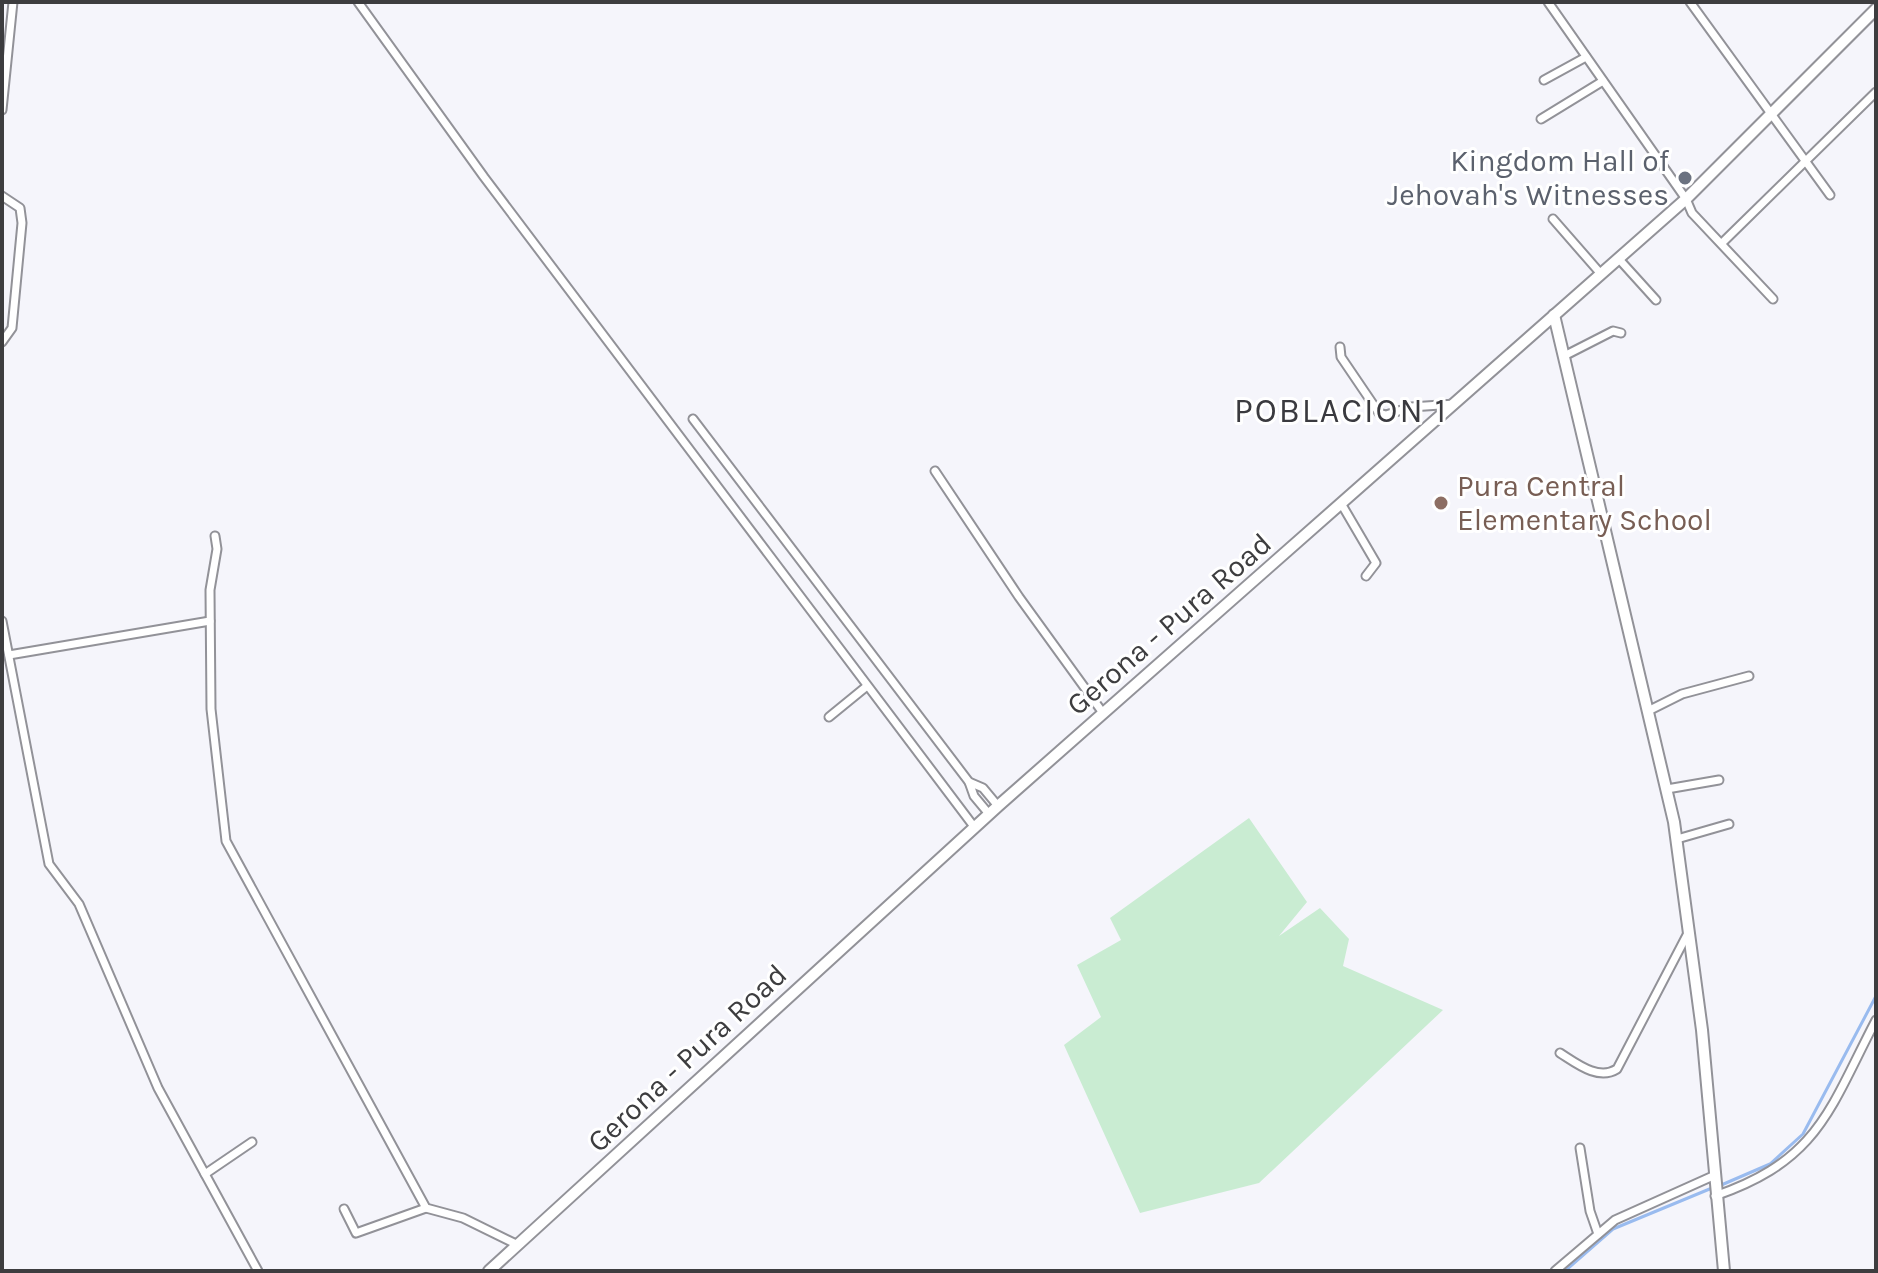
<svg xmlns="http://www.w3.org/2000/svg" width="1878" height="1273" font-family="Karla,sans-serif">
<rect width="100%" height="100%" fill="#f5f5fb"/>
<path fill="#c9ecd2" d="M1249 818 1307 902 1279 936 1320 908 1349 939 1343 966 1443 1010 1259 1183 1140 1213 1064 1045 1101 1017 1077 965 1121 940 1110 918Z"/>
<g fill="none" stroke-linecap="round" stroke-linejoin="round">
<g stroke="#99bbef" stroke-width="3">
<path d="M1719 1186 1770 1164 1803 1134 1876 996"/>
<path d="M1565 1271 1613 1229 1712 1188"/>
</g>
<g stroke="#929298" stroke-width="11">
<g id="street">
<path d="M358 2 484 177 975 828"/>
<path d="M1548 2 1686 199 1692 213 1773 299"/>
<path d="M1690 2 1830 195"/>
<path d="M1544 80 1586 57"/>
<path d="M2 110 13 2"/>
<path d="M1541 119 1603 81"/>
<path d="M2 196 20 208 22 223 12 328 2 342"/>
<path d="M1553 219 1601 274"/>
<path d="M1722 243 1876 92"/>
<path d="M1618 258 1656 300"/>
<path d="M1340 347 1341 357 1379 413 1386 415 1411 407 1455 404"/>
<path d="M1564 356 1613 331 1621 333"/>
<path d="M693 419 969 782 983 788 998 806"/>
<path d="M935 471 1019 597 1103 713"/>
<path d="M1342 505 1376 563 1366 576"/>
<path d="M215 536 217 549 210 590 211 709 226 841 426 1208 463 1218 518 1245"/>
<path d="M2 621 49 864 79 904 158 1088 258 1271"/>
<path d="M9 655 210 621"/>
<path d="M1648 711 1682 694 1749 676"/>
<path d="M829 717 867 686"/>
<path d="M969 782 974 796 989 814"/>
<path d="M1667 789 1719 780"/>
<path d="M1677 839 1729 824"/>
<path d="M1560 1053C1576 1063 1598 1081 1617 1069L1688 933"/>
<path d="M1580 1148 1590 1211 1598 1234"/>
<path d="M205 1174 252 1142"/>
<path d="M1715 1196C1819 1160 1829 1110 1876 1020"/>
<path d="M344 1209 356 1233 426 1208"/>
<path d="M1555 1271 1615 1220 1713 1176"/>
</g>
</g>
<g stroke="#929298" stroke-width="14">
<g id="secondary">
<path d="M1554 315 1674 822 1702 1030 1724 1271"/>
<path d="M489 1271 998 806 1686 199 1876 9"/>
</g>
</g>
<use href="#street" stroke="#fff" stroke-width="7"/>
<use href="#secondary" stroke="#fff" stroke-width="10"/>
</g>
<circle fill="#6b7280" stroke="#fff" stroke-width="3" cx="1685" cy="178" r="8"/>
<circle fill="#8d6e63" stroke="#fff" stroke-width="3" cx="1441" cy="503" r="8"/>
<g text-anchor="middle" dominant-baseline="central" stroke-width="6" stroke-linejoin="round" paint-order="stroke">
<g font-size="30" fill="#5b616d" stroke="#fff" text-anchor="end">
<text x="1669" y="161">Kingdom Hall of<tspan x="1669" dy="34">Jehovah's Witnesses</tspan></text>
</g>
<g font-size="30" fill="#785e54" stroke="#fff" text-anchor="start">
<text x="1457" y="486">Pura Central<tspan x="1457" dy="34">Elementary School</tspan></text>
</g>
<g font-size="30" fill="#3d3d3f" stroke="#fff">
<text transform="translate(1169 624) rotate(-41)">Gerona - Pura Road</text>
<text transform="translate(687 1058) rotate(-43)">Gerona - Pura Road</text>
</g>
<g font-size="34" letter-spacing="2" fill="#3a3a3f" stroke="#fff">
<text x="1341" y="411">POBLACION 1</text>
</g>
</g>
<rect width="1878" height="1273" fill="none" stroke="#3d3d3f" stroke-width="8"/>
</svg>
